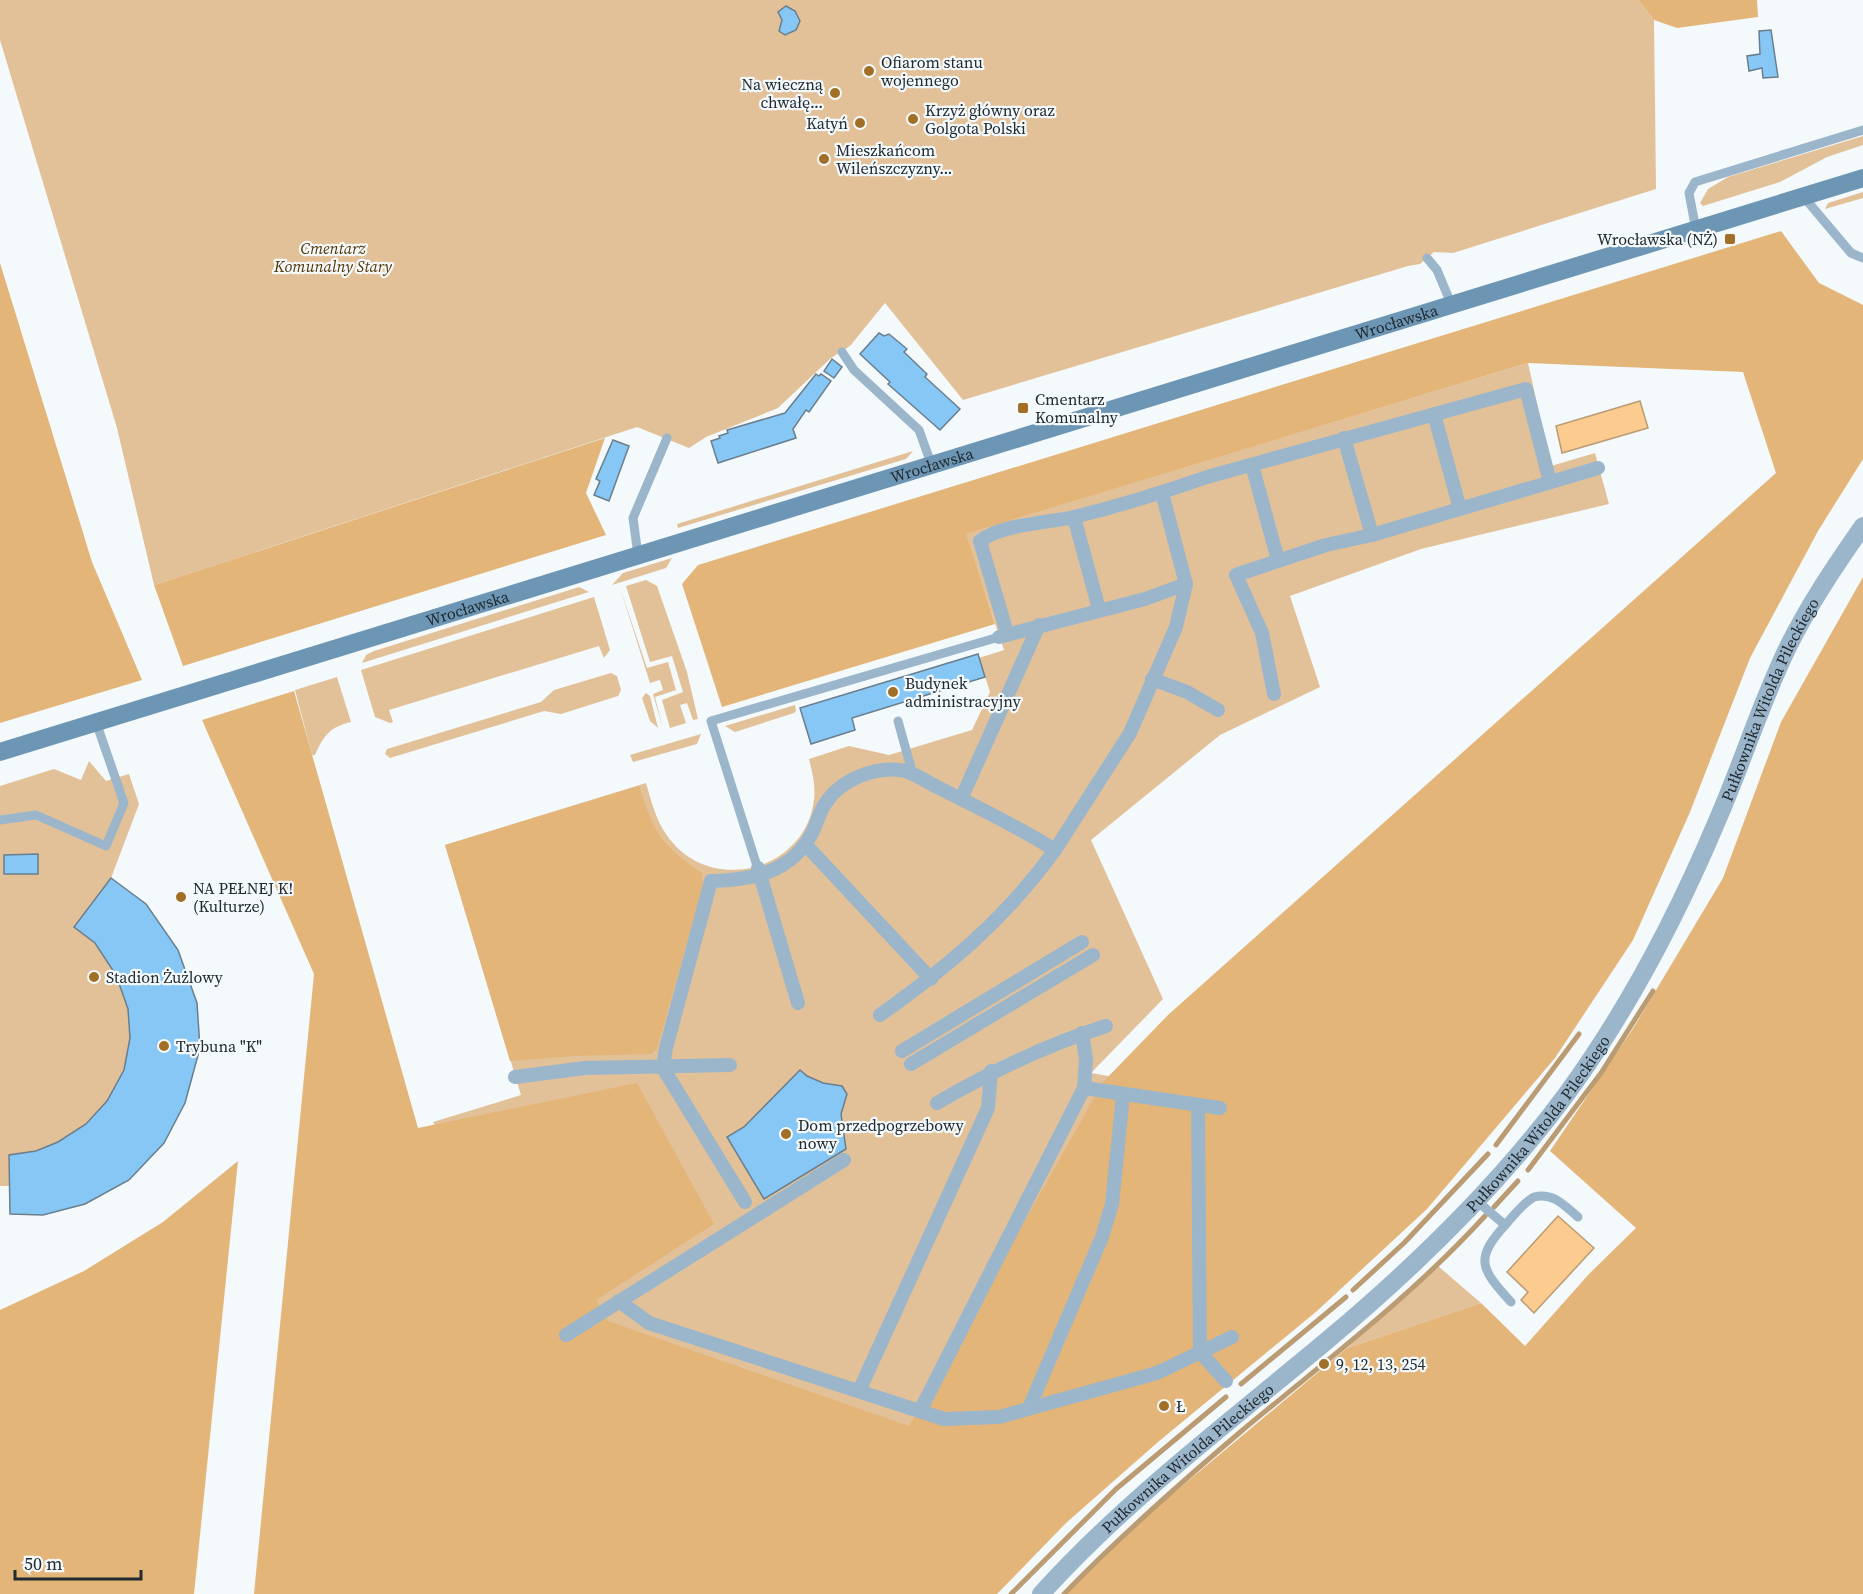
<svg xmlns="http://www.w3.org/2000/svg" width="1863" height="1594" font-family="'Source Serif 4',serif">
<rect width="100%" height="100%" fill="#f4f9fc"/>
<g fill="#e2c198">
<path d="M0 0H1638L1654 20 1656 189 1453 253 1434 252 1420 264 1408 266 963 400 885 303 850 346 831 358 778 408 706 437 689 448 637 427 154 585 117 428 0 40Z"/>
<path d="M1863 136V145L1827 157 1780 182 1703 206 1700 203 1708 189 1728 177Z"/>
<path d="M1863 192V198L1825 209 1828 203Z"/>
<path d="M1528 363 1551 466 1595 453 1609 504 1421 549 1290 596 1320 687 1220 735 1091 840 1163 999 1091 1073 1217 1095 1388 1194 707 1559 433 1122 521 1095 445 845 646 783C651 800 656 820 666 834 707 896 805 873 814 800 816 786 812 772 809 759L849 746 889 755 972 730 990 692 979 658 1004 650 965 534Z"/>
<path d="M913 451 906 459 678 528 677 524Z"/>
<path d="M672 558 666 568 612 585 623 573Z"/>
<path d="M646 580 657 586 687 672 698 719 693 720 687 703 680 705 686 723 670 728 662 700 683 692 672 656 650 662 626 586Z"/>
<path d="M579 587 589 592 362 663 366 655 374 651Z"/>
<path d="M620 588 647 668 668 662 676 690 655 697 663 729 653 694 663 690 660 680 650 683Z"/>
<path d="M594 597 610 650 604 658 599 646 389 710 393 722 390 723 375 717 361 670Z"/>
<path d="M611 673 617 676 621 690 618 696 561 714 544 711 390 758 385 754 387 749 541 702 554 690Z"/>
<path d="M337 677 351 722C330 727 324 735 315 755H312L295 690Z"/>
<path d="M646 693 650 696 658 728 650 721 642 698Z"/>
<path d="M795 705 796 711 794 713 735 732 725 726Z"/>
<path d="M701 734 697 744 633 762 630 755Z"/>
<path d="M89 761 106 781 129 774 139 804 111 878 146 904 197 1003 200 1048 185 1103 164 1143 129 1180 85 1204 43 1215 10 1214V1186H0V786L54 769 81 780Z"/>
<path d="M1438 1266 1481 1303 1347 1348Z"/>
</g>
<g fill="#e3b579">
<path d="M1638 0H1757L1758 17 1677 28 1654 20Z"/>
<path d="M1781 231 1819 283 1863 305V459L1818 531 1750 658 1690 812 1633 940 1555 1058 1427 1209 1317 1311 1158 1442 1066 1523 997 1594H254L314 974 202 720 294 691 418 1128 637 1083 714 1224 596 1300 608 1321 909 1426 1103 1082 1168 1015 1776 473 1743 372 1528 363 966 534 995 624 722 707 682 584 698 565Z"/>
<path d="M0 263 92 562 142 680 0 723Z"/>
<path d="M605 438 586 493 606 535 183 666 154 585Z"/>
<path d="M1863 577V1594H1067L1127 1532 1347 1348 1481 1303 1525 1346 1589 1274 1636 1228 1550 1151 1634 1027 1723 878 1781 722Z"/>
<path d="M639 786C654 833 661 845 702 873L703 886 657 1049 651 1054 574 1056 510 1061 445 845Z"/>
<path d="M238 1161 194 1594H0V1310L84 1271 163 1222Z"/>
</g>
<g fill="#fbcb8f" stroke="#ba9b72" stroke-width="1.5">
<path d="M1640 401 1648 428 1562 453 1556 426Z"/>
<path d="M1558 1216 1594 1248 1534 1313 1521 1300 1528 1292 1507 1272Z"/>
</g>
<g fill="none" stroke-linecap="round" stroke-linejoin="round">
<g stroke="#ba9b72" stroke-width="5">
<path d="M1496 1145 1579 1034"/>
<path d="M1528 1170 1601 1073 1653 991"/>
<path d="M1494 1207 1518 1181"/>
<path d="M1353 1290 1404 1243 1488 1154"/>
<path d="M1241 1384 1346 1297"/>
<path d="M1011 1594 1116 1489 1226 1397"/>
<path d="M1064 1594C1119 1537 1178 1485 1238 1434 1325 1361 1408 1300 1485 1216"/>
</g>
</g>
<g fill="#86c7f5" stroke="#6a7e8d" stroke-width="1.5">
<path d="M786 6 795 11 800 21 796 30 785 35 779 31 782 20 778 12Z"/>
<path d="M1771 30 1778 77 1763 78 1762 68 1749 71 1747 56 1760 54 1759 31Z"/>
<path d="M879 333 884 336 889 334 907 349 904 352 927 374 925 377 960 409 940 430 888 384 890 382 860 354Z"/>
<path d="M832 359 842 367 834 378 824 371Z"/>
<path d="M816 374 819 376 821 374 831 381 809 412 806 410 793 429 796 438 718 463 711 441 720 438 719 436 728 433 727 430 785 413Z"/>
<path d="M613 440 629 446 609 501 594 495 600 481 596 479Z"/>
<path d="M978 654 985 677 852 718 855 730 811 744 800 708Z"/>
<path d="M38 854V874H4V855Z"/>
<path d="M111 878 146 904 178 950 197 1003 200 1048 185 1103 164 1143 129 1180 85 1204 43 1215 10 1214 9 1155 36 1151 58 1142 86 1124 107 1101 124 1070 130 1038 128 1009 116 975 95 943 74 927Z"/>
<path d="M800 1070 807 1076 823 1083 842 1086 847 1094 841 1114 846 1149 764 1199 727 1137 744 1127Z"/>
</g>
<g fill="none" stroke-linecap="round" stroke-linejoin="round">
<g stroke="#9bb6cb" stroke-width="9">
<path d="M1803 196 1851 253 1863 258"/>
<path d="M1696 230 1689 193 1695 182 1863 130"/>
<path d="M1427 258 1437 270 1452 306"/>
<path d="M842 352 854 370 919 430 932 466"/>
<path d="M638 555 633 518 667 438"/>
<path d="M898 721 913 775"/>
<path d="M0 820 36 815 106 846 124 803 96 722"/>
<path d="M757 866 711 721 999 637"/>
<path d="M1477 1201 1505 1225"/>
<path d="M1511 1302C1480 1268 1474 1259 1507 1223 1515 1214 1523 1203 1534 1197 1553 1192 1564 1205 1578 1217"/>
</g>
<g stroke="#9bb6cb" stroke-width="14">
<path d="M1434 414 1460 509"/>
<path d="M1344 438 1372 535"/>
<path d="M1252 465 1278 560"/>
<path d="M1074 517 1099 609"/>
<path d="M1007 633 980 541C1002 524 1047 523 1074 517 1119 506 1164 492 1207 477L1526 389 1550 482"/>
<path d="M999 637 1145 599 1186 584"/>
<path d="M1152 679 1187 692 1218 710"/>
<path d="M1274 694 1262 633 1236 575 1326 545 1372 535 1598 468"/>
<path d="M961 799 1039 625"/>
<path d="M805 844 931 979"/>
<path d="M1055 850 1130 733 1176 627 1186 584 1162 493"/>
<path d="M758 868 798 1003"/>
<path d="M1082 1033 1086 1060 1084 1088 1220 1108"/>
<path d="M902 1051 1082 942"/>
<path d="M911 1064 1093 955"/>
<path d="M515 1077 585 1068 730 1065"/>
<path d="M937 1103C992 1071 1046 1045 1106 1026"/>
<path d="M1198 1105 1200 1352 1226 1381"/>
<path d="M745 1202 663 1068 666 1048 711 881C752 880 791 873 812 833 817 824 819 813 825 804 840 780 873 767 900 770 912 771 927 782 937 787 977 807 1017 826 1055 850 1005 919 949 966 880 1015"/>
<path d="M619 1301 649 1323 944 1419 999 1417 1157 1373 1232 1337"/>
<path d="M566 1335 844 1160"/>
<path d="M859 1391 988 1108 991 1071"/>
<path d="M1029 1408 1102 1237 1112 1204 1123 1095"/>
<path d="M920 1411 1084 1088"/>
</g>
<path stroke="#9bb6cb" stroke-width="18" id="s1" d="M1041 1594C1126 1500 1227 1424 1324 1343 1414 1268 1499 1186 1568 1092 1629 1008 1677 916 1717 821 1742 764 1760 705 1787 649 1808 606 1835 566 1863 526"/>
<path stroke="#6d96b4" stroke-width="18" id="s2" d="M0 752 1863 178"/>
</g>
<g fill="#a16f25" stroke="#f4f9fc" stroke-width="2">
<circle cx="869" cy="71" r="6"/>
<circle cx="835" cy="93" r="6"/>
<circle cx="913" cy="119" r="6"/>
<circle cx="860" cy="123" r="6"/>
<circle cx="824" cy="159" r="6"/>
<rect x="1724" y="233" width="12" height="12" rx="3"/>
<rect x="1017" y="402" width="12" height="12" rx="3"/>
<circle cx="893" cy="692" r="6"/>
<circle cx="181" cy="897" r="6"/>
<circle cx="94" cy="977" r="6"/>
<circle cx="164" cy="1046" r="6"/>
<circle cx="786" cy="1134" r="6"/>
<circle cx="1324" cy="1364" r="6"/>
<circle cx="1164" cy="1406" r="6"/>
</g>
<g text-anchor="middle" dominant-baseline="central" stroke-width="4.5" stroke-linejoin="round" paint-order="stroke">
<g font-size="16" fill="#212a30" stroke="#f4f9fc" text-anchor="start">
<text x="881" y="62">Ofiarom stanu<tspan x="881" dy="18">wojennego</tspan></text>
<text x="823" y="84" text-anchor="end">Na wieczną<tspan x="823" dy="18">chwałę...</tspan></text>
<text x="925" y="110">Krzyż główny oraz<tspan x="925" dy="18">Golgota Polski</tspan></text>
<text x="848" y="123" text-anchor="end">Katyń</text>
<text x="836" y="150">Mieszkańcom<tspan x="836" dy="18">Wileńszczyzny...</tspan></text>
<text x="1718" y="239" text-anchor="end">Wrocławska (NŻ)</text>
<text x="1035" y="399">Cmentarz<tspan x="1035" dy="18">Komunalny</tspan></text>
<text x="905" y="683">Budynek<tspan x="905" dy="18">administracyjny</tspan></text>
<text x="193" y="888">NA PEŁNEJ K!<tspan x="193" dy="18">(Kulturze)</tspan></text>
<text x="106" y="977">Stadion Żużlowy</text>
<text x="176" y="1046">Trybuna "K"</text>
<text x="798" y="1125">Dom przedpogrzebowy<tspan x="798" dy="18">nowy</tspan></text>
<text x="1336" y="1364">9, 12, 13, 254</text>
<text x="1176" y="1406">Ł</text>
</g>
<g font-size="16" font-style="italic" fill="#533503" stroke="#f4f9fc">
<text x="333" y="248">Cmentarz<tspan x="333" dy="18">Komunalny Stary</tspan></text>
</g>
<g font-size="16" fill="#212a30" stroke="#f4f9fc">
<text stroke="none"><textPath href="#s2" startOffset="1461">Wrocławska</textPath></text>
<text stroke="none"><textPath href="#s2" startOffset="975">Wrocławska</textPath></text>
<text stroke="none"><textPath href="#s2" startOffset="489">Wrocławska</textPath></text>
<text stroke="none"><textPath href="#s1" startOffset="1172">Pułkownika Witolda Pileckiego</textPath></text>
<text stroke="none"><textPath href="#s1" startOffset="686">Pułkownika Witolda Pileckiego</textPath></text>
<text stroke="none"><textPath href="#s1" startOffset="200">Pułkownika Witolda Pileckiego</textPath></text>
</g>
</g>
<path d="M15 1570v9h126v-9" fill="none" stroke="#212a30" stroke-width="3"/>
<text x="24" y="1570" font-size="18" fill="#212a30" stroke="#f4f9fc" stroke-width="4.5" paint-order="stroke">50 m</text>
</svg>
